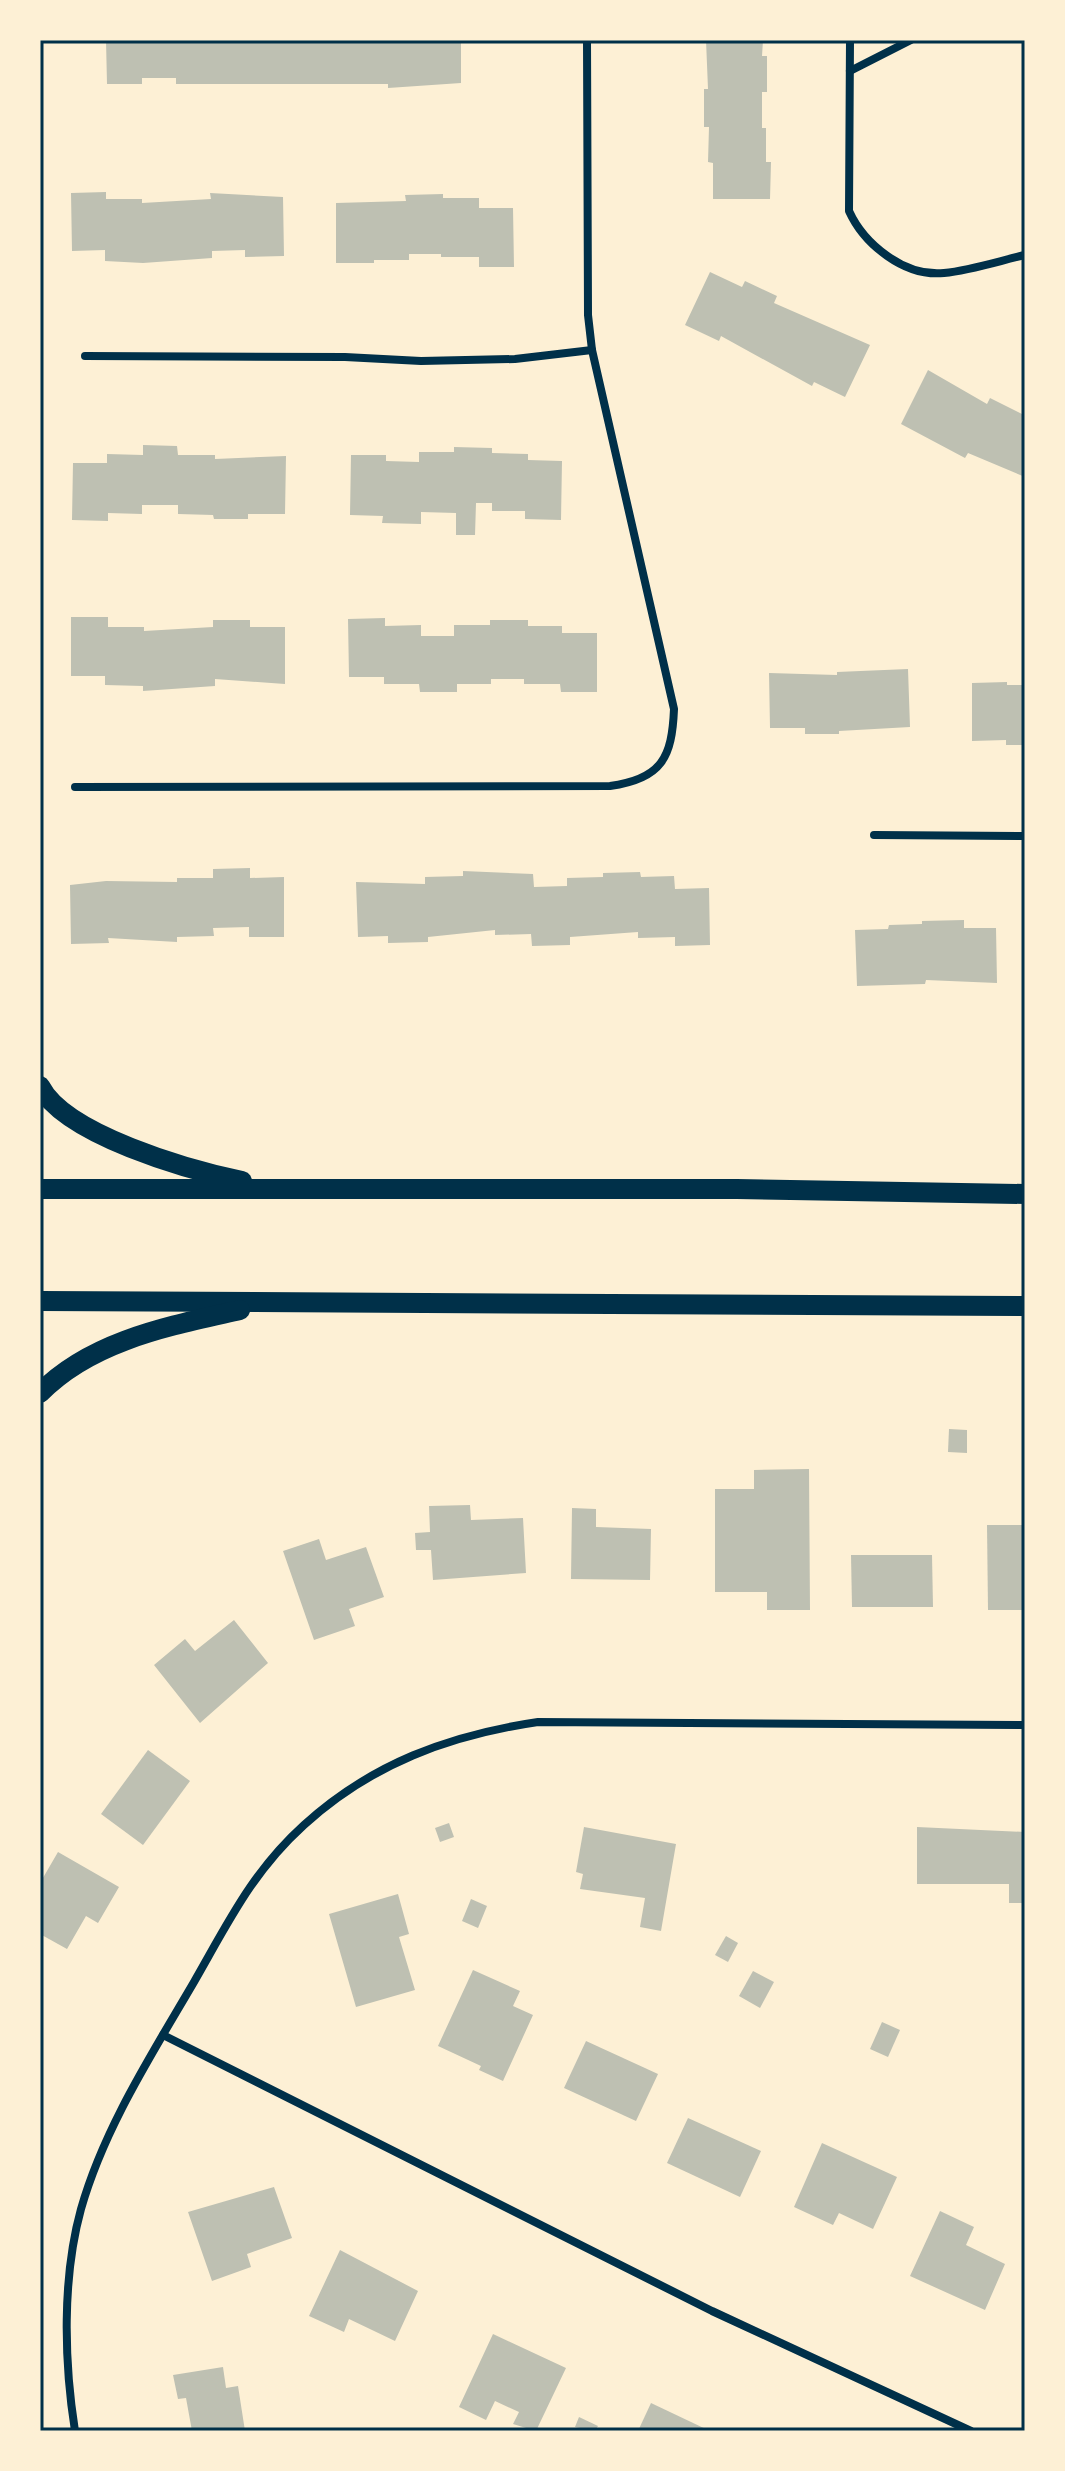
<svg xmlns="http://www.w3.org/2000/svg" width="1065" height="2471" font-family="Ubuntu,sans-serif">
<rect width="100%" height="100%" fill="#fdf0d5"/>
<g fill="#bec0b2">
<path d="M106 40H461V83L388 88V84H176V78H142V84H107Z"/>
<path d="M706 40H763L762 56H767V92H762V128H766V162H771L770 199H713V163L708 162 709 127H704V89H708Z"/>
<path d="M106 192V199H142V203L211 199 210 193 283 197 284 256 245 257V250L212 251V258L143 263 105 261V250L72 251 71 193Z"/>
<path d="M443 194V198H479V208H513L514 267H479V257H441V254H409V260H374V263H336V203L406 201 405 195Z"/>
<path d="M710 272 742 287 745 281 777 296 774 303 870 345 845 397 814 382 812 386 721 336 719 341 685 325Z"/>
<path d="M928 370 987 404 990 398 1022 414 1025 409V477L968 453 965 458 901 424Z"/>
<path d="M143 445 177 446 178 455H215V459L286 456 285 514H248V519H214L213 515 178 514V505H142V514L108 513V521L72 520 73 463H107V454L143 455Z"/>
<path d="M454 447 492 448V453L528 454V460L562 461 561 520 525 519V511H492V503H476L475 535H456V513L421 512V524L382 523 383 516 350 515 351 455H386V461L419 462V452H454Z"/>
<path d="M71 617H108V627H144V631L213 627V620H250V627H285V684L215 679V686L143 691V686L105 685V676H71Z"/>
<path d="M385 618V626L421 625V636H454V625H490V620H528V626H562V633H597V692H561L560 684H524V679H491V684H457V692H420L419 684H384V677H349L348 619Z"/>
<path d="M908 669 910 727 839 731V734H805V728H770L769 673 837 675V672Z"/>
<path d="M1007 682V685H1025V745H1006V740L972 741V683Z"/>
<path d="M250 868V878L284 877V937H249V927L213 928 214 936 177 937V942L108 938 109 943 71 944 70 885 106 881 177 882V878H213V869Z"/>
<path d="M463 871 533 874 534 887 567 886V878L603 877V873L640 872 641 877 674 876 675 889 709 888 710 945 675 946V937L638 938V932L570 937V945L532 946 531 934 495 935V930L428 937V942L388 943V936L358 937 356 882 425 884V877L463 876Z"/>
<path d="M964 920V928H996L997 983 926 980 925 984 857 986 855 930 888 929 889 925 922 924V921Z"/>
<path d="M949 1429 967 1430V1453L948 1452Z"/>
<path d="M809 1469 810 1610H767V1592H715V1489H754V1470Z"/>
<path d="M470 1505 471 1520 523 1518 526 1573 433 1580 431 1550H416L415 1533 430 1532 429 1506Z"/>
<path d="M572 1508 596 1509V1527L651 1529 650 1580 571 1579Z"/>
<path d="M987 1525H1025V1610H988Z"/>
<path d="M319 1539 326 1560 366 1547 384 1597 349 1609 355 1626 314 1640 283 1551Z"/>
<path d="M851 1555H932L933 1607H852Z"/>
<path d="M234 1620 268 1663 200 1723 154 1665 185 1639 195 1651Z"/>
<path d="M148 1750 190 1781 143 1845 101 1814Z"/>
<path d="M449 1823 454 1837 440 1842 435 1828Z"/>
<path d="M584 1827 676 1844 661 1931 640 1927 645 1898 580 1889 583 1874 576 1872Z"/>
<path d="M917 1827 1025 1832V1903H1009V1884H917Z"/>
<path d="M58 1852 119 1887 98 1923 86 1916 67 1949 40 1934V1883Z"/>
<path d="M398 1894 409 1934 399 1937 415 1990 356 2007 329 1914Z"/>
<path d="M471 1899 487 1906 478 1928 462 1921Z"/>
<path d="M726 1936 738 1943 728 1962 715 1955Z"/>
<path d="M473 1970 520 1991 513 2006 533 2015 503 2081 479 2070 481 2066 438 2046Z"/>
<path d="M753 1971 774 1982 760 2008 739 1996Z"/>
<path d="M882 2022 900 2030 888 2057 870 2049Z"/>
<path d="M586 2041 658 2074 636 2121 564 2088Z"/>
<path d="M688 2118 761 2151 740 2197 667 2163Z"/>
<path d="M822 2143 897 2177 873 2229 839 2213 833 2225 794 2207Z"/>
<path d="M274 2187 292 2238 247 2254 251 2267 212 2281 188 2212Z"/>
<path d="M940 2211 974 2227 966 2245 1005 2264 985 2310 910 2276Z"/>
<path d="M340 2250 418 2291 395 2341 349 2319 344 2332 309 2316Z"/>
<path d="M493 2334 566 2368 536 2431 513 2424 519 2412 495 2401 486 2420 459 2407Z"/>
<path d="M223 2367 226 2388 238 2386 245 2431H192L186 2398 178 2399 173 2375Z"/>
<path d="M651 2403 710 2431H638Z"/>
<path d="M579 2417 598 2426 595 2431 575 2427Z"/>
</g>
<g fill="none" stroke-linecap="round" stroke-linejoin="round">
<g stroke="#003049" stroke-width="8">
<path d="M850 40 849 211C864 244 904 277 944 273 971 270 999 261 1025 255"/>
<path d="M850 71 911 40"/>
<path d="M85 356 345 357 421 361 515 359 592 350"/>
<path d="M75 787 610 786C662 779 672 757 674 709L592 350 588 315 587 40"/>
<path d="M874 835 1025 836"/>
<path d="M163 2035 712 2311 971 2431"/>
<path d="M75 2431C64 2361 62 2278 81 2209 104 2128 152 2054 194 1982 228 1923 252 1872 304 1825 371 1764 449 1735 538 1722L1025 1725"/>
</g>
<g stroke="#003049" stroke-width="20">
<path d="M40 1086C65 1135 189 1170 242 1181"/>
<path d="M40 1189H737L1025 1194"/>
<path d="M40 1301 1025 1306"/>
<path d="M40 1393C92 1340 170 1326 240 1310"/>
</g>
</g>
<rect width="1065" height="2471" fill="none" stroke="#fdf0d5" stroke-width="84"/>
<rect x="42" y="42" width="981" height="2387" fill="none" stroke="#003049" stroke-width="3"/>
</svg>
